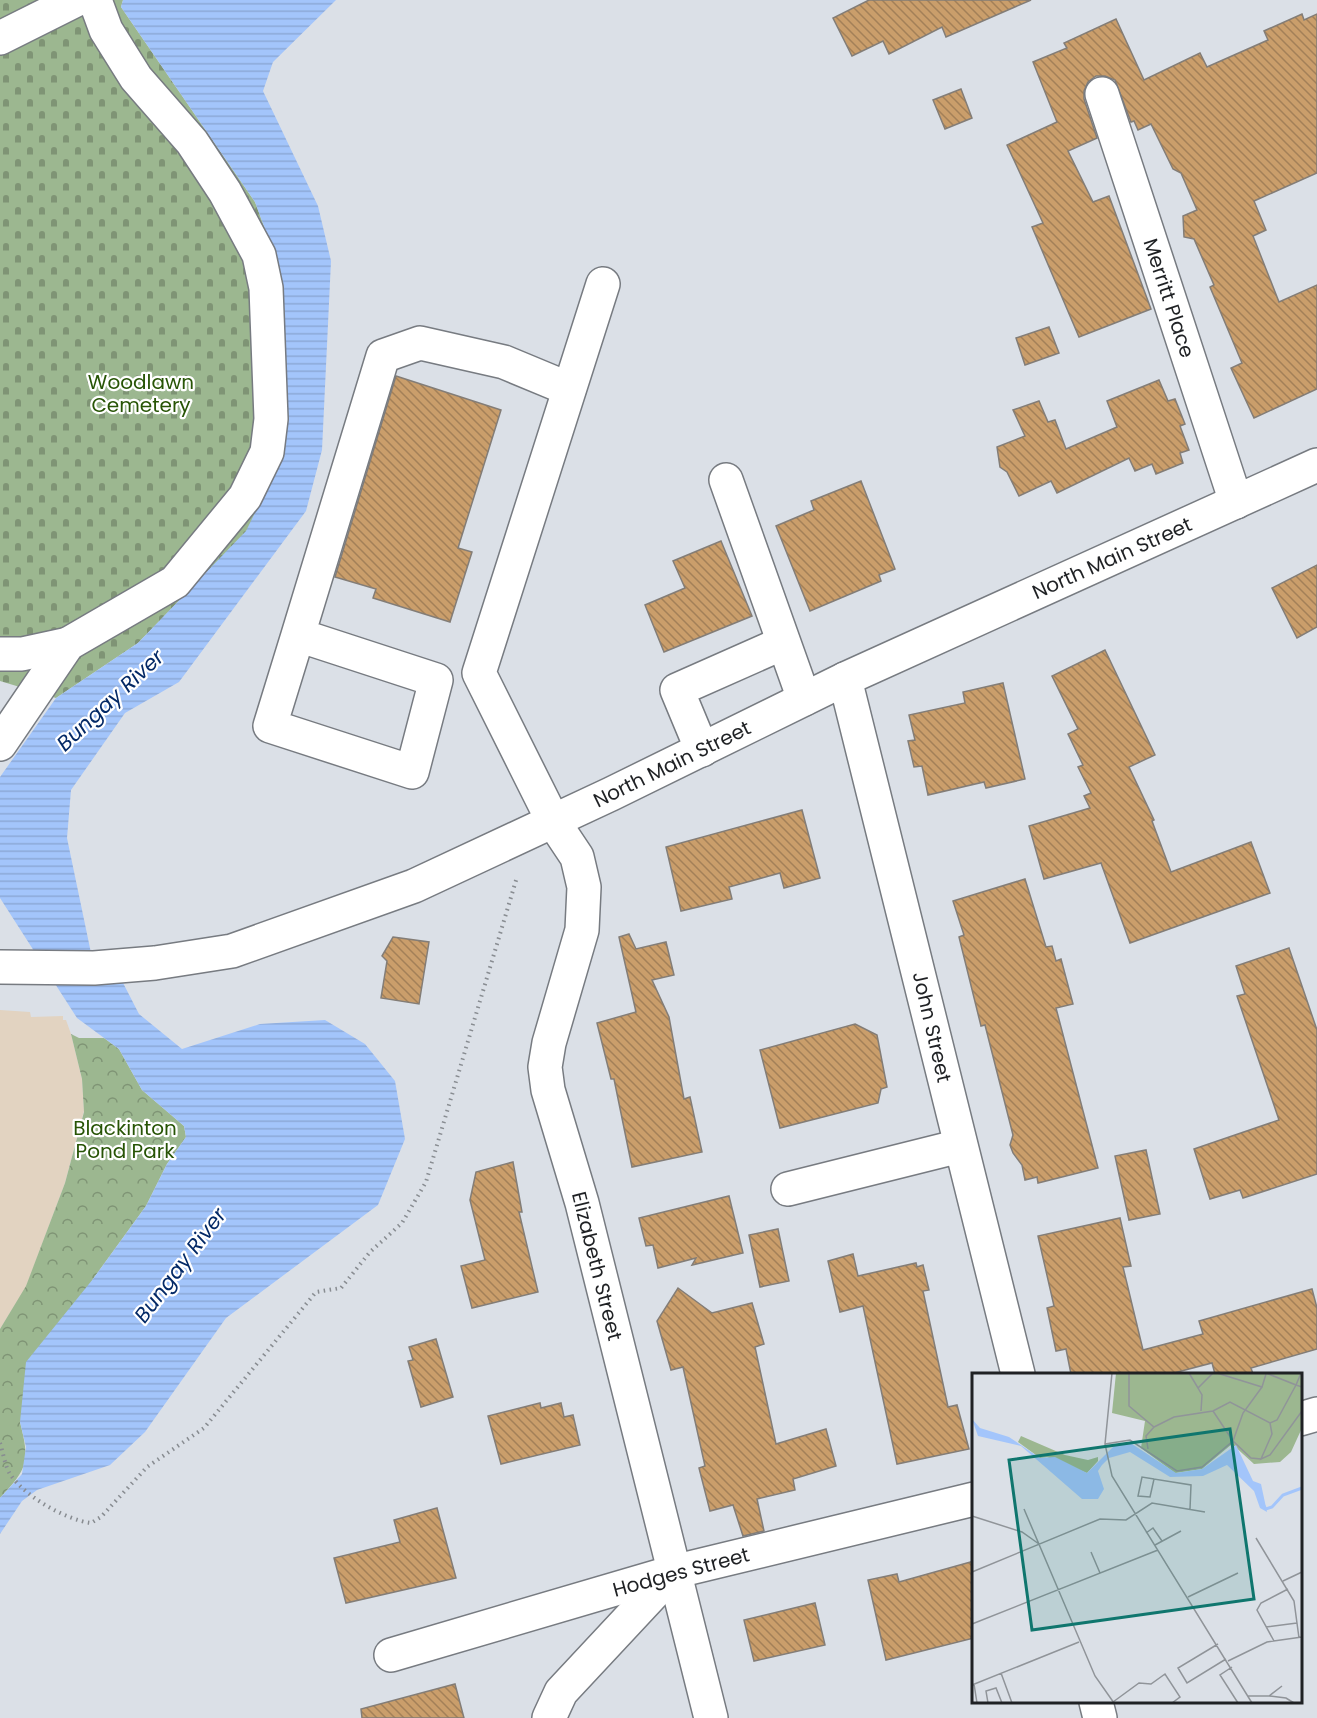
<svg xmlns="http://www.w3.org/2000/svg" width="1317" height="1718" font-family="Poppins,sans-serif">
<defs>
<pattern id="forest-crowns" width="20" height="18" patternUnits="userSpaceOnUse" patternTransform="scale(1.5)"><rect width="20" height="18" fill="#9cb790"/><path d="M2 6a3 3 0 1 1 6 0M12 15a3 3 0 1 1 6 0" fill="none" stroke="#7f9475"/></pattern>
<pattern id="cemetery-stones" width="16" height="16" patternUnits="userSpaceOnUse" patternTransform="scale(1.5)"><rect width="16" height="16" fill="#9cb790"/><path d="M2 7V4a2 2 0 0 1 4 0v3zM10 15v-3a2 2 0 0 1 4 0v3z" fill="#7f9475"/></pattern>
<pattern id="water-rules" width="6" height="5" patternUnits="userSpaceOnUse" patternTransform="scale(1.5)"><rect width="6" height="5" fill="#a3c5fb"/><path d="M0 2.5h6" fill="none" stroke="#8ca9d7"/></pattern>
<pattern id="building-back-hatch" width="6" height="6" patternUnits="userSpaceOnUse" patternTransform="scale(1.5)"><rect width="6" height="6" fill="#ca9e6b"/><path d="M-1 5l2 2M0 0l6 6M5-1l2 2" fill="none" stroke="#a38058"/></pattern>
</defs>
<rect width="100%" height="100%" fill="#dbe0e7"/>
<path fill="#e2d3c1" d="M0 1010 30 1012 31 1017 63 1016V1020H66L71 1034 82 1079 84 1111 65 1183 26 1287 0 1329Z"/>
<path fill="url(#forest-crowns)" d="M71 1034 79 1038H104L119 1049 142 1090 184 1126 186 1137 167 1164 146 1206 93 1279 20 1422C30 1462 28 1468 0 1498V1329L26 1286 65 1183 84 1112 82 1079Z"/>
<path fill="url(#cemetery-stones)" d="M0 0H123L121 7 255 202 275 256 279 464 247 531 138 643 56 698 0 681Z"/>
<path fill="url(#water-rules)" d="M123 0H336L273 62 263 91 318 206 331 261 322 450 306 511 179 682 125 713 71 790 67 838 91 953 121 979 139 1014 182 1049 260 1024 325 1020 365 1044 395 1081 405 1139 378 1205 226 1318 145 1432 110 1465 37 1490 22 1501 0 1534V1498L22 1474 26 1447 20 1422 26 1362 93 1279 146 1206 167 1164 186 1137 184 1126 142 1090 119 1049 77 1018 0 898V777L56 698 138 643 246 531 279 464 275 256 255 202 121 7Z"/>
<g fill="url(#building-back-hatch)" stroke="#837d77" stroke-width="1.5">
<path d="M869 0H1031L946 37 942 27 889 54 883 41 852 56 833 18Z"/>
<path d="M1302 14 1304 20 1317 14V173L1254 201 1266 230 1253 236 1279 302 1317 285V389L1254 418 1231 368 1242 363 1210 287 1214 285 1194 239 1184 237 1183 216 1197 210 1181 173 1173 169 1151 124 1138 130 1134 121 1131 122 1115 80 1105 76H1096L1088 82 1084 91V99L1097 138 1068 151 1093 202 1109 196 1151 309 1079 337 1032 227 1043 223 1007 145 1057 122 1033 62 1067 48 1064 43 1116 19 1144 80 1200 53 1207 67 1268 40 1264 31Z"/>
<path d="M961 89 972 118 945 129 933 100Z"/>
<path d="M1049 327 1059 353 1025 365 1016 338Z"/>
<path d="M396 376 501 410 458 548 472 552 450 622 373 598 376 589 335 577Z"/>
<path d="M1159 380 1168 401 1175 399 1185 424 1180 426 1189 450 1180 453 1183 463 1156 474 1152 464 1135 471 1129 458 1057 493 1051 481 1019 496 1007 472 1000 467 997 447 1025 436 1013 410 1039 401 1048 422 1055 420 1066 449 1117 427 1107 401Z"/>
<path d="M861 481 895 569 879 575 881 581 810 611 776 526 814 510 811 501Z"/>
<path d="M721 541 752 616 664 652 645 605 685 588 673 561Z"/>
<path d="M1317 565V627L1297 638 1272 588Z"/>
<path d="M1105 650 1155 755 1129 767 1154 820 1152 821 1171 872 1251 842 1270 893 1130 943 1101 863 1044 879 1029 826 1090 808 1084 796 1091 793 1078 767 1083 765 1068 734 1078 729 1052 676Z"/>
<path d="M1003 683 1025 779 986 788 984 782 928 795 922 766 914 767 908 741 915 740 909 715 965 703 963 692Z"/>
<path d="M802 810 820 878 784 888 780 873 729 887 732 899 681 911 666 847Z"/>
<path d="M1025 879 1046 947 1052 946 1056 961 1061 959 1073 1004 1056 1008 1098 1168 1038 1183 1037 1177 1025 1180 1022 1165 1013 1153 1010 1145 1013 1135 985 1025 981 1026 959 937 964 935 953 901Z"/>
<path d="M629 934 636 949 666 942 674 975 652 980 669 1017 684 1099 690 1097 702 1152 632 1167 614 1079H611L597 1023 636 1012 619 937Z"/>
<path d="M393 937 429 942 419 1004 381 998 387 961 382 956Z"/>
<path d="M1289 948 1317 1030V1174L1243 1198 1240 1190 1210 1199 1194 1149 1279 1120 1237 996 1245 994 1236 966Z"/>
<path d="M855 1024 877 1035 887 1087 881 1089 878 1103 780 1128 760 1050Z"/>
<path d="M1146 1150 1160 1214 1129 1220 1115 1156Z"/>
<path d="M513 1162 522 1212H519L538 1292 472 1308 461 1266 485 1260 470 1200 476 1172Z"/>
<path d="M729 1196 743 1253 692 1265 696 1258 658 1268 653 1245 646 1246 639 1218Z"/>
<path d="M1120 1218 1131 1266 1123 1267 1143 1350 1203 1334 1199 1321 1312 1289 1317 1308V1349L1251 1368 1253 1374H1215L1212 1363 1170 1374H1071L1066 1349 1056 1351 1047 1308 1054 1306 1038 1236Z"/>
<path d="M778 1229 789 1281 760 1287 749 1235Z"/>
<path d="M853 1254 858 1276 916 1263 917 1267 923 1265 929 1290 923 1291 948 1407 957 1405 969 1449 897 1464 863 1306 840 1312 828 1261Z"/>
<path d="M678 1288 712 1313 752 1303 764 1344 755 1347 776 1444 826 1429 836 1466 793 1479 795 1490 757 1499 764 1531 743 1536 733 1505 710 1511 699 1468 705 1466 683 1367 671 1370 657 1321Z"/>
<path d="M436 1339 453 1397 421 1407 408 1361 413 1360 409 1347Z"/>
<path d="M540 1403 541 1408 561 1403 564 1417 573 1415 580 1445 501 1464 488 1416Z"/>
<path d="M437 1508 456 1578 346 1603 334 1558 400 1542 394 1520Z"/>
<path d="M974 1561V1638L886 1660 868 1580 897 1574 899 1582Z"/>
<path d="M815 1603 825 1645 754 1661 744 1620Z"/>
<path d="M455 1684 464 1718H362L361 1709Z"/>
</g>
<g fill="none" stroke-linecap="round" stroke-linejoin="round">
<g stroke="#777b81" stroke-width="36">
<g id="minor">
<path d="M0 38 76 0"/>
<path d="M1102 94 1236 502"/>
<path d="M603 284 479 673 553 821 577 857 584 887 582 930 549 1043 545 1067 548 1090 582 1203 711 1718"/>
<path d="M726 480 804 699"/>
<path d="M298 635 270 726 412 772 436 680 298 635 383 356 420 343 504 362 569 389"/>
<path d="M0 654H22L68 644"/>
<path d="M845 679 1018 1374"/>
<path d="M0 744 68 644 175 582 245 497 267 452 271 419 266 288 259 255 225 192 192 142 136 78 106 30 95 0"/>
<path d="M702 750 677 690 783 643"/>
<path d="M788 1189 960 1146"/>
<path d="M1300 1419 1317 1414"/>
<path d="M391 1655 673 1572 974 1499"/>
<path d="M1096 1702 1100 1718"/>
<path d="M549 1718 561 1692 673 1572"/>
</g>
</g>
<g stroke="#777b81" stroke-width="36">
<path id="major" d="M0 967 94 968 155 963 232 951 414 886 611 794 845 679 1317 465"/>
</g>
<path stroke="#888c91" stroke-width="4" stroke-dasharray="1.5 4.5" stroke-linecap="butt" d="M0 1443C3 1452 5 1466 10 1474 24 1496 66 1520 91 1523L101 1517 147 1467 204 1428 316 1292 341 1288 370 1252 402 1223 426 1182 517 877"/>
<use href="#minor" stroke="#fff" stroke-width="33"/>
<use href="#major" stroke="#fff" stroke-width="33"/>
</g>
<g text-anchor="middle" dominant-baseline="central" stroke-width="4.5" stroke-linejoin="round" paint-order="stroke">
<g font-size="20" fill="#1f2124" stroke="#fff">
<text transform="translate(1169 298) rotate(72)">Merritt Place</text>
<text transform="translate(1112 558) rotate(-24)">North Main Street</text>
<text transform="translate(672 764) rotate(-26)">North Main Street</text>
<text transform="translate(932 1027) rotate(77)">John Street</text>
<text transform="translate(597 1266) rotate(76)">Elizabeth Street</text>
<text transform="translate(681 1572) rotate(-15)">Hodges Street</text>
</g>
<g font-size="20" fill="#275405" stroke="#fff">
<text x="141" y="382">Woodlawn<tspan x="141" dy="23">Cemetery</tspan></text>
<text x="125" y="1128">Blackinton<tspan x="125" dy="23">Pond Park</tspan></text>
</g>
<g font-size="21" font-style="italic" fill="#032966" stroke="#fff">
<text transform="translate(110 700) rotate(-43)">Bungay River</text>
<text transform="translate(180 1265) rotate(-53)">Bungay River</text>
</g>
</g>
<g transform="translate(972 1373)">
<rect width="330" height="330" fill="#dbe0e7"/>
<path d="M49 63 93 82 116 87 126 84V88L115 100 75 84 68 85 46 69Z" fill="#9cb790"/>
<path d="M144 0H330V55L319 79 308 89 282 91 260 71 230 96 203 100 169 75 173 48 140 40Z" fill="#9cb790"/>
<path d="M0 46 8 55 37 64 68 85 83 84 115 100 143 72 157 69 204 100 230 96 264 72 281 108 289 111 295 139 288 135 282 118 255 92 231 103 198 104 158 79 137 85 130 92 126 98 132 116 126 126H110L49 73 6 63Z" fill="#a3c5fb"/>
<path fill="none" stroke="#a3c5fb" stroke-width="3" d="M288 127 294 136 300 134 311 122 330 115"/>
<path fill="none" stroke="#909499" stroke-width="1.5" d="M140 0 133 71 140 103 280 330M157 0V33L182 54 202 44 241 38 258 29 298 50 305 47 324 12 294 0M217 0 226 15 241 0M245 0 290 14 294 1M329 0 324 12 330 14M226 15 230 22 229 38M241 38 261 68 271 40 290 14M298 50 300 61 289 86 298 82 330 38M133 71 158 67 205 98 230 94 261 68 279 85 289 86M176 76 174 63 182 54M182 106 170 104 166 123 178 124 182 106 219 112 218 136M52 136 123 303 142 330M0 143 50 159 67 171M174 160 181 155 190 168M284 165 322 228 327 265M183 172 209 158M119 179 128 200M0 199 128 146 154 147 180 130 233 139M311 208 330 199M216 224 266 200M0 251 186 177M294 254 325 250M302 268 285 237 289 230 316 216M246 271 206 295 215 310 254 286M256 288 295 269 330 264M260 294 248 302 266 330M29 300 40 330M2 311 5 330M0 312 107 269M276 323H297L310 313M297 323 314 325 322 330M141 329 167 310 179 311 193 301 208 324 200 330M16 330 14 318 24 315 30 330"/>
<path fill="#0f766e" fill-opacity="0.15" stroke="#0f766e" stroke-width="3" d="M258 56 282 226 60 257 37 87Z"/>
<rect width="330" height="330" fill="none" stroke="#1f2124" stroke-width="3"/>
</g>
</svg>
